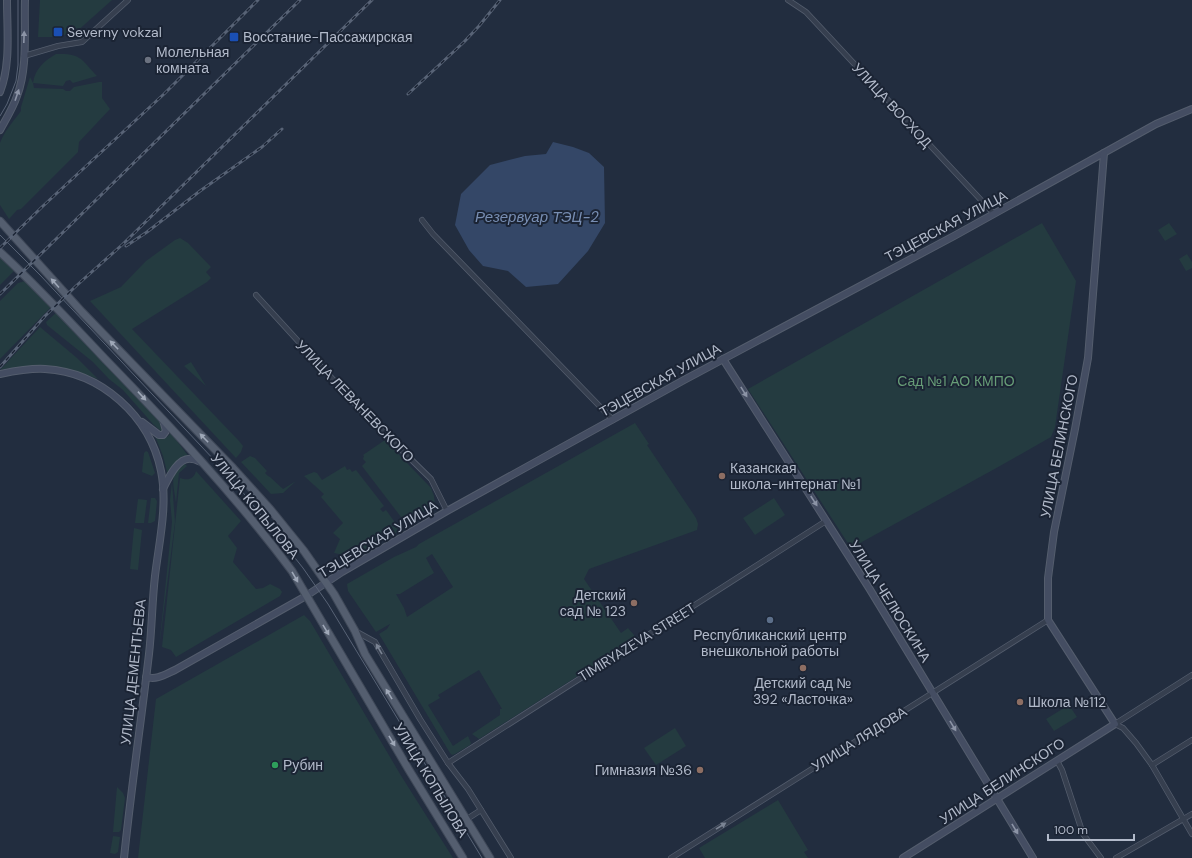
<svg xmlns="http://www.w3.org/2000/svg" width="1192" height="858" font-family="'DM Sans',sans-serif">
<rect width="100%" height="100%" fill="#222d3f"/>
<g fill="#243b40" fill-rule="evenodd">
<path d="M40 0H112L75 33 53 37H38Z"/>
<path d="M56 54C81 53 81 59 97 76L73 83 70 80 66 81 63 86 33 83 34 88 63 89 66 91H70L74 87 99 82H102V98L110 109 79 142 78 152 21 209 17 210 9 219 0 205V143C5 130 13 122 21 111V107L30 77 33 83C35 69 44 61 56 54Z"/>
<path d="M1042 223 1076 281 1055 427 1051 437 1000 466 851 548 748 389Z"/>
<path d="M1169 223 1177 234 1165 241 1158 230Z"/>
<path d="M180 238 188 243 211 267 206 272 211 278 207 282 132 329 239 441 243 446 241 452 236 458 90 301 121 287 146 261 175 240Z"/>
<path d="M1187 254 1192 262V268L1186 271 1179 259Z"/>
<path d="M0 257 14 271 0 285Z"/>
<path d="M25 281 51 307 0 359V301L18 283Z"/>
<path d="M57 312 130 390 159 419 165 429 162 432 153 424 123 390 109 379 93 362 47 325 46 322Z"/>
<path d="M40 327 77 358 98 379C62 366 37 362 0 370Z"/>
<path d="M191 362 206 386 184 366Z"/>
<path d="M635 423 649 444 647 445 696 518 698 524 697 530 589 569 584 579 621 633 628 628 634 635V640L631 642 479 739 472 734 500 715V709H502L479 670 438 695 440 698 428 705 453 746 468 736 471 743 470 745 455 754 452 755 450 753 379 634 387 629 390 624 376 632 348 591 347 584 394 557 416 547 419 544ZM432 554 453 587 407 617 404 608 396 594H400L434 573 426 558Z"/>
<path d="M153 431 160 438 167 437 171 433 189 457 168 476 163 456Z"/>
<path d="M385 440 431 488 434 496 435 505 409 520H406L401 517 362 466 366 462 363 459 364 456 363 455Z"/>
<path d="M146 451 148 452 155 473 152 476 142 472 144 453Z"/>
<path d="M250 456 255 458 267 471 265 473 268 476 270 477 283 489 296 481 283 493 271 494 241 462Z"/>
<path d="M184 463 187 466 179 473 176 503C174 485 168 474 184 463Z"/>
<path d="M345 466 347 470 350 469 352 472 356 470 384 506 380 509 383 512 386 510 399 528 396 533 347 559 344 555 334 553 340 539 333 533 343 523 321 497 324 494 304 476 314 472 317 473 322 480Z"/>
<path d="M196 471 241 521 228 536 237 548 233 562 256 589 263 588 270 584 280 589 282 592 280 596 176 657 171 650 162 647 180 478C188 481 194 479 196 471Z"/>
<path d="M172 482 175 522 159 648 172 522 170 500Z"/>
<path d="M151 498H155L157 501 155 521 151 523H148Z"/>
<path d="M774 498 785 515 755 535 743 518Z"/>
<path d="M138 499 147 500 144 523H135Z"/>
<path d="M134 528 142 530 138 570 130 569Z"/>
<path d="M304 615 310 621 400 774 453 858H138L156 699Z"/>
<path d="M1069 705 1077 717 1054 731 1046 719Z"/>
<path d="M675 728 686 746 656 765 644 748Z"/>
<path d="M117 787 123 793 125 798 121 830 119 832H113Z"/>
<path d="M778 800 808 850 804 852 808 858H705L699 848Z"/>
<path d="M113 836 120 837 118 852 115 854 110 853Z"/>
</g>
<path fill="#344767" d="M553 142 573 147 589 153 604 167 605 223 588 251 558 284 526 287 508 271 483 266 469 250 455 225 461 194 490 165 525 156 546 154Z"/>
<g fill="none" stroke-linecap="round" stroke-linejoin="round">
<g stroke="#545d6d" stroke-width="6">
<g id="street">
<path d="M788 0 806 12 994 214"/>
<path d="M24 56 58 46 82 42 128 0"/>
<path d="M422 220 433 234 613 420"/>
<path d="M256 295 360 409 431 479 447 511"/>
<path d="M355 631 375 642 420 719 448 763 468 789 511 858"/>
<path d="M1115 724 1123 728 1136 743 1152 765 1192 834"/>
<path d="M1115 724 1192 675"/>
<path d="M1057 761 1062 770 1083 834 1101 858"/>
<path d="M448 763 826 521"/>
<path d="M1152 765 1192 740"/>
<path d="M467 819 481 810"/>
<path d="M671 858 1048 620"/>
<path d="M1116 858 1192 814"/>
</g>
</g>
<g stroke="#545d6d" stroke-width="8">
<g id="secondary">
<path d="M0 92C11 64 7 30 7 0"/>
<path d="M0 130C6 119 13 108 17 96 28 68 24 30 25 0"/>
<path d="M723 359 869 588 1033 858"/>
<path d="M0 374C15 371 30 368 45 369 101 372 150 416 161 471 168 505 159 542 155 576 152 602 152 628 149 654 141 722 131 790 124 858"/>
<path d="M142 422 159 435H163L166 431 163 420"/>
<path d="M163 489C168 479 178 456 192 459 195 459 198 461 201 462"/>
<path d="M146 677C157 680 164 675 175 670L306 596 342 572 447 511 684 380 954 236 1156 124 1192 109"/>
<path d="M903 858 1115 724 1048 620V578L1054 532 1075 429 1088 358 1104 153"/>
</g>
</g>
<g stroke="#3f4858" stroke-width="9">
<g id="primary">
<path d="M0 221 82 312 233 468 270 509 304 551 334 594 355 631 365 654 490 858"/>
<path d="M0 252C37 286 71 323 106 360 171 427 236 496 292 571L409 770 463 858"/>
</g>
</g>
<use href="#street" stroke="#363f4f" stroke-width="4.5"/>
<use href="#secondary" stroke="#444d62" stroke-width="6"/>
<use href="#primary" stroke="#545e6f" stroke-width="7"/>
<g stroke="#586376" stroke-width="1">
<path d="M0 116 7 104 16 81 18 65V0"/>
<path d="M0 235 40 275 233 480 303 568 328 604 482 858"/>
</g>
<g stroke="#586376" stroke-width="3">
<g id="rail">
<path d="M408 94 464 42 479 26 500 0"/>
<path d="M126 246 147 232 200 191 262 147 282 129"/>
<path d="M0 248 43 206 164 94 258 0"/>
<path d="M0 294 300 0"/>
<path d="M0 367 45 316 76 286 123 244 372 0"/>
</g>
</g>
<use href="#rail" stroke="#1b2434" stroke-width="1.5" stroke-dasharray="4.5" stroke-linecap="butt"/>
</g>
<defs><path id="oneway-solid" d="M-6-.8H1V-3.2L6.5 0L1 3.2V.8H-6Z"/></defs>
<g fill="#8c94a6">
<use href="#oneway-solid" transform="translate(24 37) rotate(-88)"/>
<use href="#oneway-solid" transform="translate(17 95) rotate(-71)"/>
<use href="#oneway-solid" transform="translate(744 392) rotate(58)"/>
<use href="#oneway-solid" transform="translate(814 501) rotate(57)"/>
<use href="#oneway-solid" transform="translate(953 726) rotate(59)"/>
<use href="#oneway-solid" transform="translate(1015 829) rotate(59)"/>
</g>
<g fill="#9fa8b8">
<use href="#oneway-solid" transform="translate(55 283) rotate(-132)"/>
<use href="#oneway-solid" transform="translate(114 345) rotate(-134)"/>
<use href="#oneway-solid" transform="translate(142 396) rotate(47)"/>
<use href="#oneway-solid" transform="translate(204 438) rotate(-134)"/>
<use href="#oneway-solid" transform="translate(295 577) rotate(60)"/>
<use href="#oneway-solid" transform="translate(326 630) rotate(59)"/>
<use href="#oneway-solid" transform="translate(389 694) rotate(-121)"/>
<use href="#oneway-solid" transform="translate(392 741) rotate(59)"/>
</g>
<g fill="#7a8393">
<use href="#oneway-solid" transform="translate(379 649) rotate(-120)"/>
<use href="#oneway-solid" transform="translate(721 826) rotate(-32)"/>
</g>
<g fill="#1a4fb4" stroke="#1b2434" stroke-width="1.5">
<rect x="53" y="27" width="10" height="10" rx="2"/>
<rect x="229" y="32" width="10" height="10" rx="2"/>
</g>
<circle fill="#6b7280" stroke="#1b2434" stroke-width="1.5" cx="148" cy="60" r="4"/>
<g fill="#8d6e63" stroke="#1b2434" stroke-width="1.5">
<circle cx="722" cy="476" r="4"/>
<circle cx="634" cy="603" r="4"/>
<circle cx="803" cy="668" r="4"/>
<circle cx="1020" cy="702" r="4"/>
<circle cx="700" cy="770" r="4"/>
</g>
<circle fill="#5c6f8a" stroke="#1b2434" stroke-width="1.5" cx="770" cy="620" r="4"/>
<circle fill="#2e9e5b" stroke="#1b2434" stroke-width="1.5" cx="275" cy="765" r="4"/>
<g text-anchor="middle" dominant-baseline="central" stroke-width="4" stroke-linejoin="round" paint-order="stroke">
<g font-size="14" fill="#b2baca" stroke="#1b2434" text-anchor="start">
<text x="67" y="32">Severny vokzal</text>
<text x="243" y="37">Восстание-Пассажирская</text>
<text x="156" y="52">Молельная<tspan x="156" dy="16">комната</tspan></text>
<text x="730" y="468">Казанская<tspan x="730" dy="16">школа-интернат №1</tspan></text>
<text x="626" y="595" text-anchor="end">Детский<tspan x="626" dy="16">сад № 123</tspan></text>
<text x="770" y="635" text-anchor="middle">Республиканский центр<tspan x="770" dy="16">внешкольной работы</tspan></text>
<text x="803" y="683" text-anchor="middle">Детский сад №<tspan x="803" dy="16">392 «Ласточка»</tspan></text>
<text x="1028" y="702">Школа №112</text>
<text x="283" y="765">Рубин</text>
<text x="692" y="770" text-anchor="end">Гимназия №36</text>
</g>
<g font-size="14" fill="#b2baca" stroke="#1b2434">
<text transform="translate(892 105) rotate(47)">УЛИЦА ВОСХОД</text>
<text transform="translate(946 226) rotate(-28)">ТЭЦЕВСКАЯ УЛИЦА</text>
<text transform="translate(660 380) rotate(-29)">ТЭЦЕВСКАЯ УЛИЦА</text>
<text transform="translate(355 401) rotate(46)">УЛИЦА ЛЕВАНЕВСКОГО</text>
<text transform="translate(1059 446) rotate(-79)">УЛИЦА БЕЛИНСКОГО</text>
<text transform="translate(255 506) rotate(51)">УЛИЦА КОПЫЛОВА</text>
<text transform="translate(378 539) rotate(-31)">ТЭЦЕВСКАЯ УЛИЦА</text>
<text transform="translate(890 601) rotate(58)">УЛИЦА ЧЕЛЮСКИНА</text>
<text transform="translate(637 642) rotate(-32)">TIMIRYAZEVA STREET</text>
<text transform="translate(133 672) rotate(-84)">УЛИЦА ДЕМЕНТЬЕВА</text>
<text transform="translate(859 739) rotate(-32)">УЛИЦА ЛЯДОВА</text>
<text transform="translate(431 780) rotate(59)">УЛИЦА КОПЫЛОВА</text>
<text transform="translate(1002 781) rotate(-33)">УЛИЦА БЕЛИНСКОГО</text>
</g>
<g font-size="14" fill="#679d77" stroke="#1b2434">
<text x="956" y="381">Сад №1 АО КМПО</text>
</g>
<g font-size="15" font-style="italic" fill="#788eb3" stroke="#1b2434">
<text x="537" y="217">Резервуар ТЭЦ-2</text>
</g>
</g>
<path d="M1048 834v6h86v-6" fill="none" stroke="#b2baca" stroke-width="2"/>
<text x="1054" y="834" font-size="12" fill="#b2baca" stroke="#1b2434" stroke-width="3" paint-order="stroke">100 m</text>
</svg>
